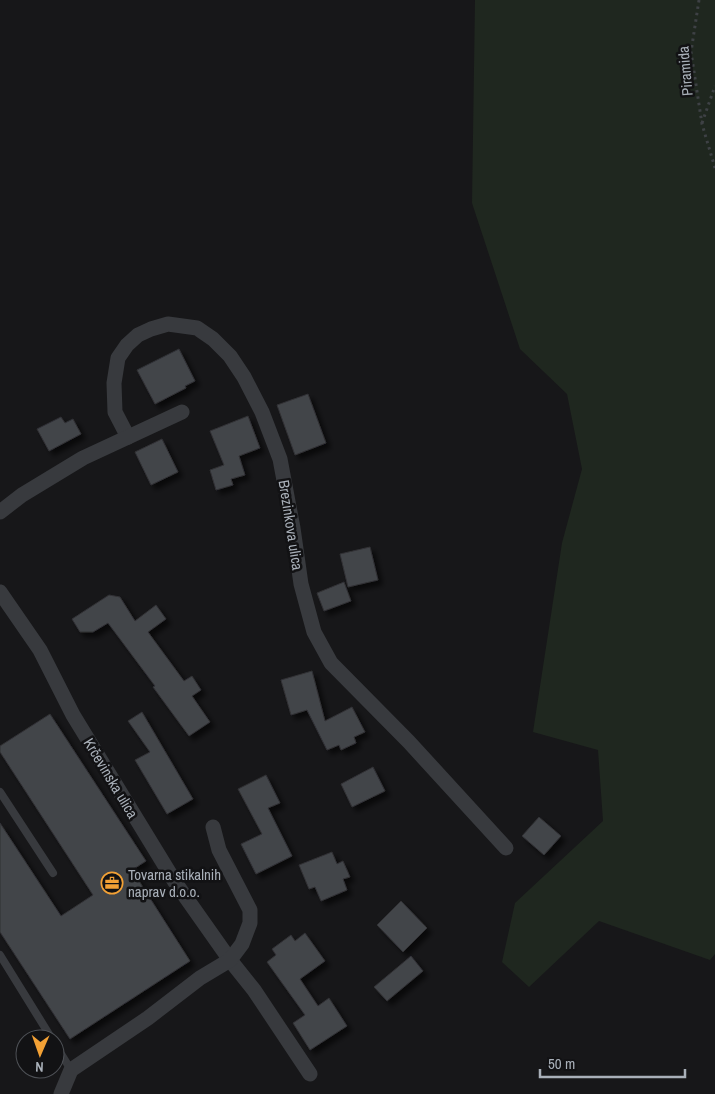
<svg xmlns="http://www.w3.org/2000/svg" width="715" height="1094" font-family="'Archivo Narrow',sans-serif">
<defs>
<filter id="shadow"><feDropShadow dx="4.5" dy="4.5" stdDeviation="2.5" flood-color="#0009"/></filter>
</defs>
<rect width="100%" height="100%" fill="#171719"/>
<path fill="#1f271f" d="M475 0H715V954L710 960 599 921 529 987 502 962 515 903 603 821 598 750 533 732 562 543 582 469 567 394 520 349 472 203Z"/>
<g fill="#434549" stroke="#313135" filter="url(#shadow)">
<path d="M179 349 195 381 185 386 186 388 155 404 137 370Z"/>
<path d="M308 394 326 443 295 455 277 405Z"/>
<path d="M248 416 260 448 239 456 245 475 231 479 233 485 216 490 210 470 224 465 210 431Z"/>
<path d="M61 417 65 423 73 419 81 434 49 451 37 429Z"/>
<path d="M162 439 178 472 151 485 135 452Z"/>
<path d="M370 547 378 580 348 587 340 554Z"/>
<path d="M344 582 351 601 324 611 317 593Z"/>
<path d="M109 595 120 597 135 621 156 605 166 619 148 632 184 681 192 676 201 690 192 696 210 722 189 736 153 687 155 686 108 623 93 632H80L72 619Z"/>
<path d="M312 671 325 721 352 707 365 732 354 737 356 743 341 750 339 745 327 750 307 710 291 715 281 680Z"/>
<path d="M142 712 193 799 167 814 135 760 150 752 128 721Z"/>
<path d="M50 714 146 861 132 870 190 961 70 1039 0 932V823L61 916 93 895 0 752V746Z"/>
<path d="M373 767 385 791 352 807 341 784Z"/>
<path d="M266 775 280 803 268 808 292 856 256 874 241 844 262 834 238 789Z"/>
<path d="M539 817 561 836 544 855 522 836Z"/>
<path d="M332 852 337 864 343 861 350 877 343 879 347 890 321 901 315 887 309 889 299 865Z"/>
<path d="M401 901 427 928 403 952 377 925Z"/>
<path d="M305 933 325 961 300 979 318 1006 329 998 347 1026 310 1050 293 1023 305 1015 267 962 276 955 272 949 291 935 295 941Z"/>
<path d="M411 956 423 971 387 1001 374 987Z"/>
</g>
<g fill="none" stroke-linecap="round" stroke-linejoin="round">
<g stroke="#3e4145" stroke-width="3" stroke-dasharray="2.5 4" stroke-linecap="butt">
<path d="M699 0 691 52 702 124 715 168"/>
<path d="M702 123 715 86"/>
</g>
<g stroke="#383a3e" stroke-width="8">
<path d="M0 792 53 873"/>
<path d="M0 955 52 1039"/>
<path d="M55 1044 71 1070"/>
</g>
<g stroke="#383a3e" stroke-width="15">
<path d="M128 437 115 412 114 383 118 358 127 345 138 335 151 329 168 324 197 328 213 339 230 356 244 377 262 412 280 459 293 528 301 584 314 632 331 663 409 742 506 848"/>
<path d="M0 512 22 495 83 458 182 412"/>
<path d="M0 592 40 650 73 715 175 882 230 960 254 990 310 1074"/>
<path d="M61 1094 71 1070 148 1018 200 978 230 960 242 944 250 923V910L219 850 213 827"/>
</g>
</g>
<defs>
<g id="office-ring" transform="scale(1.125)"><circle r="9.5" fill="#121214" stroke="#f3a135" stroke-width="1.5"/><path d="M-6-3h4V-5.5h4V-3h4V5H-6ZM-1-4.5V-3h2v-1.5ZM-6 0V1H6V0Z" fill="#f3a135"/></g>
</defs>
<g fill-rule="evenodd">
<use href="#office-ring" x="112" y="883"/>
</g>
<g text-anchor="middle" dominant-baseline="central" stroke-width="5" stroke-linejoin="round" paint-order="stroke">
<g font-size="15" fill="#a9b0b9" stroke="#121214">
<text transform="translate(685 71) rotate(-95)">Piramida</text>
<text transform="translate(291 525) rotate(81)">Brezinkova ulica</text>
<text transform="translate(111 778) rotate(59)">Krčevinska ulica</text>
</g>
<g font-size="15" fill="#a9b0b9" stroke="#121214" text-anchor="start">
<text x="128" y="874">Tovarna stikalnih<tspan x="128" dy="17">naprav d.o.o.</tspan></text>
</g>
</g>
<g transform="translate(40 1054) rotate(182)"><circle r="24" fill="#121214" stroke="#4e5156"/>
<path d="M0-4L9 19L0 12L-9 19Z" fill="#f3a135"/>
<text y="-8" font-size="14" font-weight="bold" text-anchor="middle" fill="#a9b0b9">N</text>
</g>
<path d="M540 1069v8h145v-8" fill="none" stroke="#a9b0b9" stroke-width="2.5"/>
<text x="548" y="1069" font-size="15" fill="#a9b0b9" stroke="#121214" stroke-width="4" paint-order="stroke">50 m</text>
</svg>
